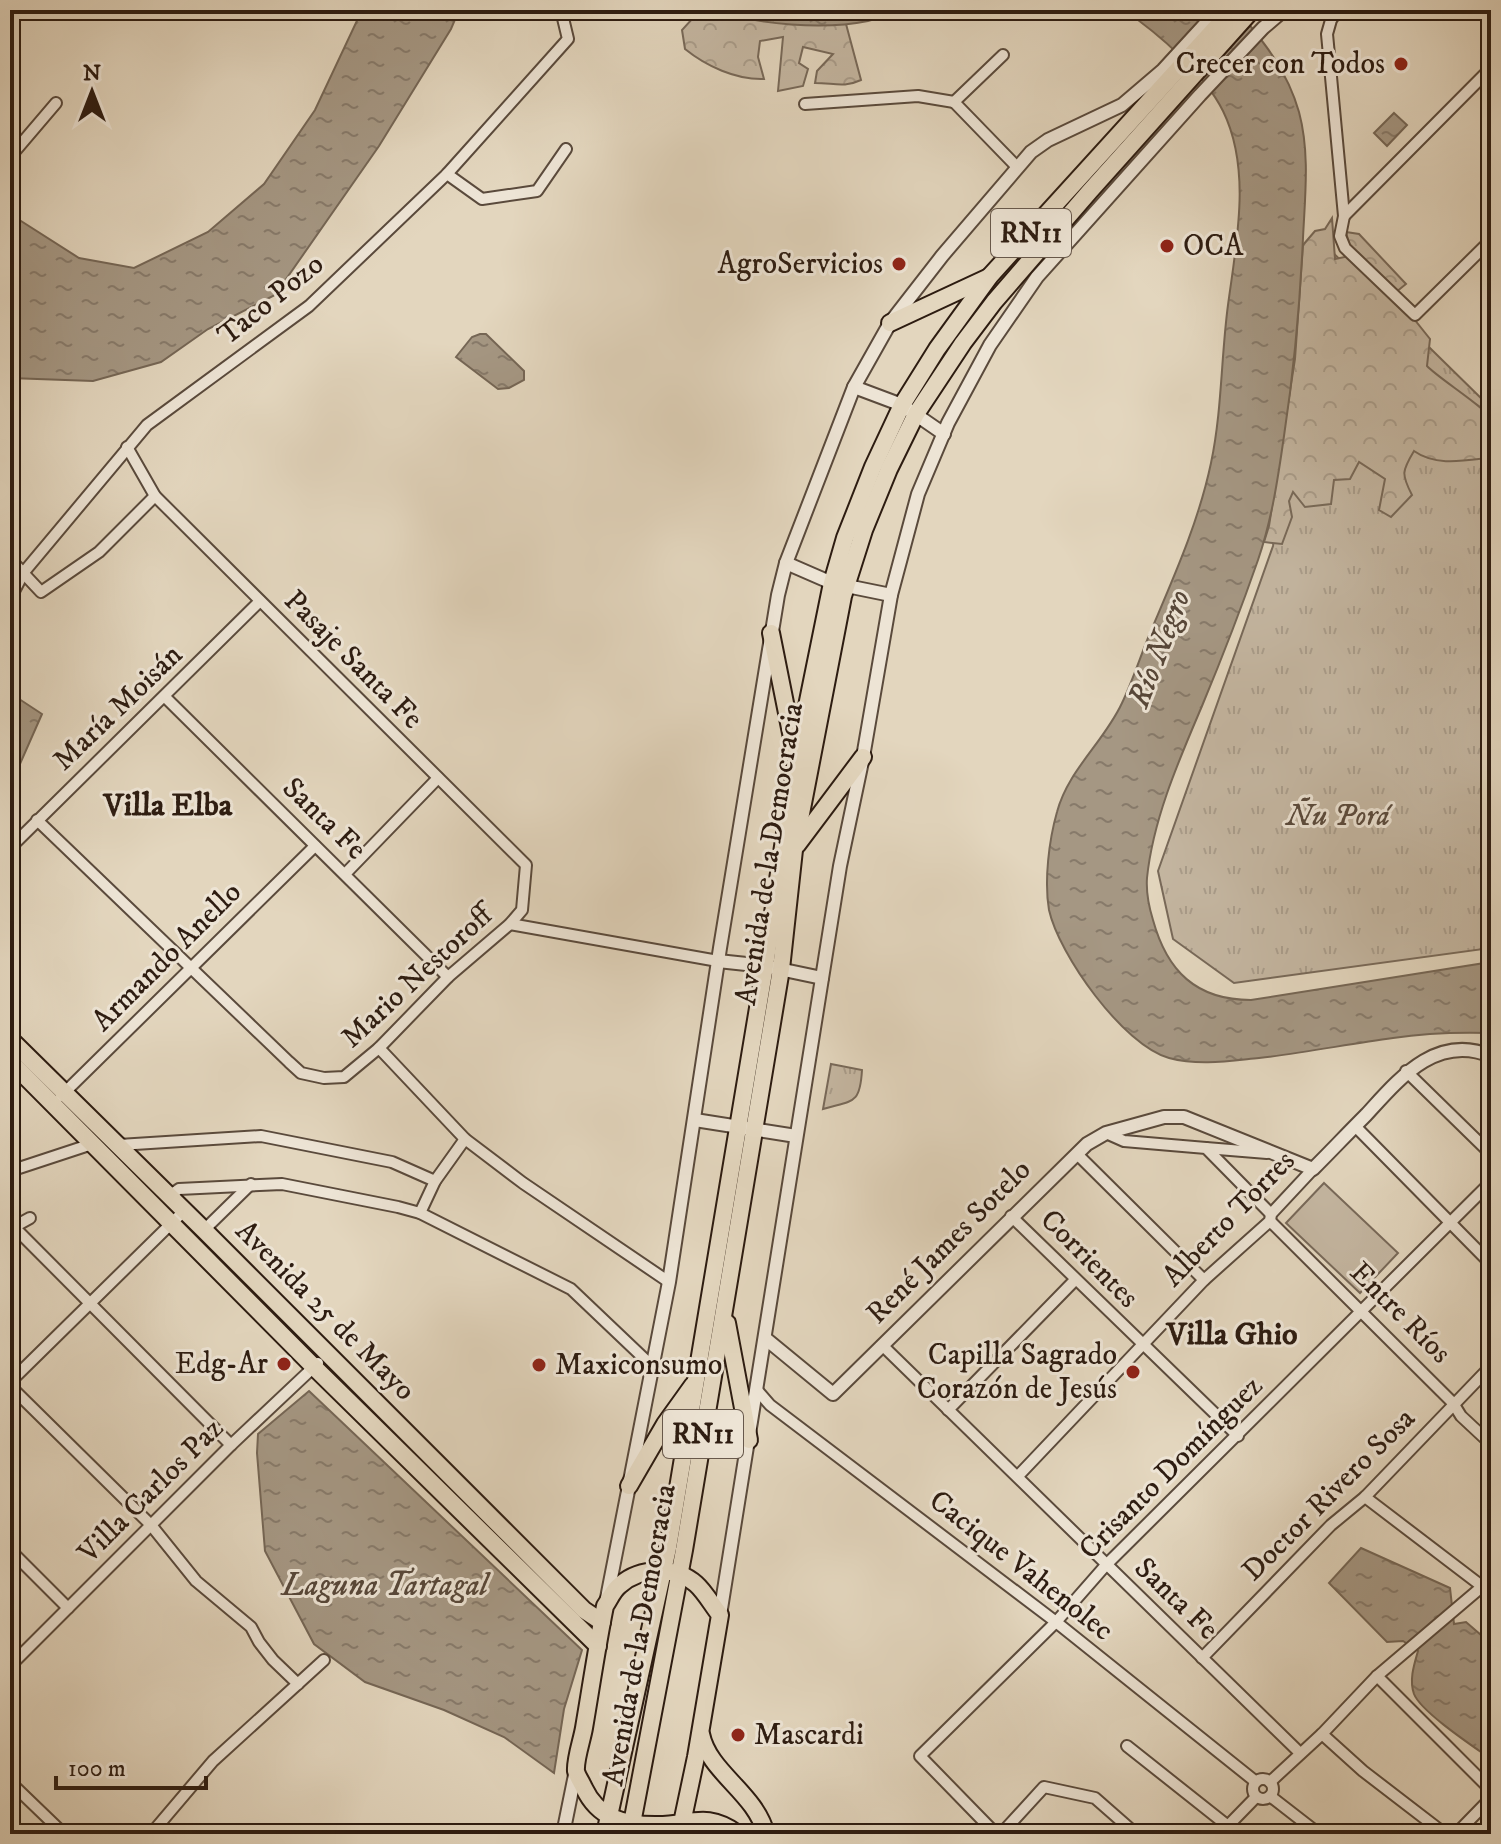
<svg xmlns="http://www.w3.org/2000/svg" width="1501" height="1844" font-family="'IM FELL DW Pica',serif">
<defs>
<pattern id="grass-tufts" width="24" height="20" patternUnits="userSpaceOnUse" patternTransform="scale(2)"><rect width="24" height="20" fill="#c4b6a1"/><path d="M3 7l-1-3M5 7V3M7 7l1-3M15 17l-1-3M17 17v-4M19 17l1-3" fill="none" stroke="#a99c8a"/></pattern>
<pattern id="forest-crowns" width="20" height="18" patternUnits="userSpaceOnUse" patternTransform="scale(2)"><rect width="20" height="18" fill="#c4b6a1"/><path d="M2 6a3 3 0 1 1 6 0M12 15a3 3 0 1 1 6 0" fill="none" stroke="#a99c8a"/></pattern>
<pattern id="water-ripples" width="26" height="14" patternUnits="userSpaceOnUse" patternTransform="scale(2)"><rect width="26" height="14" fill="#a59783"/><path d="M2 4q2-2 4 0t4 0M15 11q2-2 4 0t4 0" fill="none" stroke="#877a6a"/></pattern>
</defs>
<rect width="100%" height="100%" fill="#e3d6be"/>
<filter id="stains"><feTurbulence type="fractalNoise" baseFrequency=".0025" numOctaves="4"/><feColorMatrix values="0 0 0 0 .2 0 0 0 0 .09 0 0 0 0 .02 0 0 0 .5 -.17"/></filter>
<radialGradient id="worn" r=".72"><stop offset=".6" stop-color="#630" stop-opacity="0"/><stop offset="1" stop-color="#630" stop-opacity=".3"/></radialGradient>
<g fill="url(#grass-tufts)" stroke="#786959" stroke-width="2">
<path d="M1317 237 1491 408V948L1234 983 1173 939 1158 871 1273 546Z"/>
<path d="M831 1064 862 1070C860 1105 853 1100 823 1109Z"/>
<path d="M196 1230 310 1345 305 1350 191 1234Z"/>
<path d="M335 1370 580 1617 333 1375Z"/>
</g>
<g fill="url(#forest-crowns)" stroke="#786959" stroke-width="2">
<path d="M675 10H716L767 21 846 24 861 80C844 88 834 83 815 83L817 71 833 54 803 47 799 63 808 69 803 86 778 91 783 37 760 41 758 57 764 79C736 80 706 66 685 49L682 30 694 17Z"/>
<path d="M1332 218 1335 259 1345 257 1349 244 1346 232 1359 234 1406 284 1390 297 1410 314 1430 339 1427 366C1438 378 1489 410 1491 419 1493 432 1490 445 1488 458 1462 461 1435 466 1414 451 1402 471 1401 474 1412 495L1391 517 1379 510 1385 479 1359 462 1350 479 1334 480 1331 504 1305 507 1293 492 1289 501 1292 517 1282 544 1264 542 1269 526 1295 359 1303 245 1315 231 1325 229Z"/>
</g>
<path fill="#c4b6a1" stroke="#786959" stroke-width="2" d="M1324 1183 1398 1253 1360 1293 1286 1223Z"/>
<g fill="url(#water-ripples)" stroke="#756655" stroke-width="2">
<path d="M362 10H459L451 29 379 146 275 295 208 329 161 362 93 381 10 378V214L79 258 134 268 208 232 264 184 315 110Z"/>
<path d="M716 10H898C888 14 878 19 868 21 824 30 758 25 716 10Z"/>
<path d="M1124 10H1237C1264 42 1287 70 1299 112 1310 153 1305 196 1303 238 1300 304 1294 370 1284 436 1278 478 1272 519 1258 560 1241 609 1222 658 1202 706 1179 760 1153 819 1147 878 1146 892 1149 907 1153 920 1167 971 1196 1000 1251 1000L1491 962V1033C1458 1032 1426 1033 1393 1038 1348 1044 1304 1053 1259 1058 1229 1061 1199 1066 1169 1058 1123 1045 1059 955 1049 910 1044 881 1049 840 1057 812 1068 770 1104 742 1122 703 1134 678 1142 651 1153 626 1176 572 1199 520 1211 463 1222 411 1221 357 1228 305 1236 244 1252 170 1223 111 1204 73 1159 34 1124 10Z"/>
<path d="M1394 113 1407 125 1387 146 1374 133Z"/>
<path d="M480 334H486L524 371V380L509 388 498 389 456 357 472 337Z"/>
<path d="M10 693 42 714 16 773 10 771Z"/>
<path d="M309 1391 582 1650 564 1709 554 1773 504 1737 444 1710 365 1682 314 1644 265 1551 257 1453 258 1434Z"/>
<path d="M1361 1548 1450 1588 1454 1624 1466 1622 1488 1641 1491 1640V1759C1474 1747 1421 1712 1414 1694 1409 1680 1414 1665 1418 1651L1403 1641 1387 1642 1329 1583Z"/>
</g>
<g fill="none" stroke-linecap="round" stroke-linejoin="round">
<g stroke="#5a4a3c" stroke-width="14">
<g id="minor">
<path d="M1338 10 1331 20 1327 34 1344 216 1340 236 1345 248 1415 315 1491 240"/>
<path d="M954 102 1017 167"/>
<path d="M954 102 1003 55"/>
<path d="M805 104 918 96 954 102"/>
<path d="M10 157 56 103"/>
<path d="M447 174 482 199 537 191 566 149"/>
<path d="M1344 216 1491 68"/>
<path d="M10 559 41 592 99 552 155 496"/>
<path d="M10 599 24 572 147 425 309 306 447 174 568 39 561 10"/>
<path d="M165 697 448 977"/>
<path d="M37 820 289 1062 301 1073 324 1078 344 1077 379 1048 448 977 510 924 522 910 526 865 155 496 127 447"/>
<path d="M10 848 260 601"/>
<path d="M346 873 438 778"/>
<path d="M510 924 718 961"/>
<path d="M379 1048 465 1139 523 1183 669 1282"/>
<path d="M1406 1071 1491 1154"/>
<path d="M61 1096 315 846"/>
<path d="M1355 1126 1491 1264"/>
<path d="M1106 1133 1124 1141 1206 1148 1271 1214"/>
<path d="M119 1145 261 1136 392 1162 435 1181"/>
<path d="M1206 1148 1267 1153"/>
<path d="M1077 1154 1204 1280"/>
<path d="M10 1171 92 1144"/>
<path d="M169 1196 179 1189 282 1184 398 1207 420 1213 571 1289 652 1366"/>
<path d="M420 1213 435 1181 465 1139"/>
<path d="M1011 1216 1238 1436"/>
<path d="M1270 1221 1453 1403 1461 1416 1491 1444"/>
<path d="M14 1227 231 1445"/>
<path d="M10 1229 30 1218"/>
<path d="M204 1230 251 1184"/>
<path d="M882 1345 1300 1753"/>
<path d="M10 1382 184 1211"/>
<path d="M10 1386 151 1525 196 1581 251 1627 259 1642 273 1660 298 1684"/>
<path d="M757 1390 770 1405 1056 1622 1256 1782"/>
<path d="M948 1410 1075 1280"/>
<path d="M1018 1476 1204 1280 1270 1221 1271 1214 1313 1169"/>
<path d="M1365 1497 1483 1587"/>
<path d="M10 1550 68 1608"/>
<path d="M1202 1658 1331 1525 1365 1497 1491 1366"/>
<path d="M10 1666 231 1445 318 1363"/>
<path d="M1377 1676 1491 1790"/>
<path d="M1322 1734 1363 1771 1445 1834"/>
<path d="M1127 1746 1238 1834"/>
<circle cx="1263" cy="1789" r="10"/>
<path d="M10 1782 64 1834"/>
<path d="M1270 1782 1322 1734 1377 1676 1491 1579"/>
<path d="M1270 1796 1319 1834"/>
<path d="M766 1832H790L792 1834"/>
<path d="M151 1834 213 1761 324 1660"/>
<path d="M996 1834 920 1756 1056 1622 1106 1565 1491 1182"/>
<path d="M1001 1834 1044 1787 1095 1798 1136 1834"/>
<path d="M1220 1834 1256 1797"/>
<path d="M1456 1834 1491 1798"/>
</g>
</g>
<g stroke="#5a4a3c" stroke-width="16">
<g id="tertiary">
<path d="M854 387 902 405 944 434"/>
<path d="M786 563 832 583 891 595"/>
<path d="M718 961 765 966 822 978"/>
<path d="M695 1120 796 1136"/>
<path d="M766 1339 833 1394 1087 1144 1106 1133 1164 1117H1184L1313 1169C1331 1151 1348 1133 1366 1115 1399 1079 1436 1033 1491 1056"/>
<path d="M607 1598 669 1282 720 948 778 595 786 563 854 387 890 323 942 256 1031 152 1048 140 1122 105 1163 70 1218 10"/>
<path d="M720 1615 840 866 863 757 891 595 918 494 948 423 990 345 1037 277 1200 95 1263 28 1284 10"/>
<path d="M563 1834 576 1770"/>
</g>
</g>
<g stroke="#2d1c11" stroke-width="20">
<g id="primary">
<path d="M10 1039 204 1230 584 1610 602 1622"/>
<path d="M10 1061 314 1367 598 1646"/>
<path d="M701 1734C709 1773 755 1792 766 1834"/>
<path d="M682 1823 696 1757 720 1615C712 1605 705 1592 696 1584 676 1566 640 1567 620 1585 613 1590 610 1599 605 1606 597 1646 591 1687 584 1728 582 1740 575 1759 576 1771 577 1776 582 1783 584 1788 598 1818 624 1825 655 1825 690 1826 705 1810 738 1834"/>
</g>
</g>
<g stroke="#2d1c11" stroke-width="20">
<g id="trunk">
<path d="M890 323 989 277"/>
<path d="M771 633 795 753"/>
<path d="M797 845 863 757"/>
<path d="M727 1323 749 1440"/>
<path d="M629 1486 665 1424 693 1385"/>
<path d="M605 1834 668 1548 765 966 796 760 832 583 845 538 873 467 902 405 937 349 990 276 1232 10"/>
<path d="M630 1834 684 1550 781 969 794 850 843 596 864 530 889 469 916 414 963 343 994 302 1090 191 1252 10"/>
</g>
</g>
<use href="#minor" stroke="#ede4d5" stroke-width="10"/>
<use href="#tertiary" stroke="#ede4d5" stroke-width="12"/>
<use href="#primary" stroke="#e3d6be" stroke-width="16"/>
<use href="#trunk" stroke="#e3d6be" stroke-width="16"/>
</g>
<g fill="#8f2418" stroke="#ede4d5" stroke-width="3">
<circle cx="1401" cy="64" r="8"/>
<circle cx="1167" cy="246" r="8"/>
<circle cx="899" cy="264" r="8"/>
<circle cx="284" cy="1364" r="8"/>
<circle cx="539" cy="1365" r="8"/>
<circle cx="1133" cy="1372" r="8"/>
<circle cx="738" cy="1735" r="8"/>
</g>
<g text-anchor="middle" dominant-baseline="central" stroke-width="6" stroke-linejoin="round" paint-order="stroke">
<g fill="#ede4d5" stroke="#67584c" stroke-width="2">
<rect x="991" y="209" width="80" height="48" rx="6"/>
<rect x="663" y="1410" width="80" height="48" rx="6"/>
</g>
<g font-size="28" font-weight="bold" fill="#2d1c11">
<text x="1031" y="233">RN11</text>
<text x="703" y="1434">RN11</text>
</g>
<g font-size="30" fill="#2d1c11" stroke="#ede4d5" text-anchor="end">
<text x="1385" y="64">Crecer con Todos</text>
<text x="1183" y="246" text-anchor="start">OCA</text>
<text x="883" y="264">AgroServicios</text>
<text x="1117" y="1355">Capilla Sagrado<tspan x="1117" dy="34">Corazón de Jesús</tspan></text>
<text x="268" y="1364">Edg-Ar</text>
<text x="555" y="1365" text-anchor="start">Maxiconsumo</text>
<text x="754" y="1735" text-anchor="start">Mascardi</text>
</g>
<g font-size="30" fill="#2d1c11" stroke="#ede4d5">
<text transform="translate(271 300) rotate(-39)">Taco Pozo</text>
<text transform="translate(353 660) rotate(45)">Pasaje Santa Fe</text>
<text transform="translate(118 708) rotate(-44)">María Moisán</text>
<text transform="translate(324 819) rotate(44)">Santa Fe</text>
<text transform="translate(770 854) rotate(-81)">Avenida de la Democracia</text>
<text transform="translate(167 957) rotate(-45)">Armando Anello</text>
<text transform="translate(417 977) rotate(-43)">Mario Nestoroff</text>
<text transform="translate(1229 1219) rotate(-46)">Alberto Torres</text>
<text transform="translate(949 1242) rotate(-45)">René James Sotelo</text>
<text transform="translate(1089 1259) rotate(45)">Corrientes</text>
<text transform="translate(325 1311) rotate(45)">Avenida 25 de Mayo</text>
<text transform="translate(1400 1313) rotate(45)">Entre Ríos</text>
<text transform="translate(1171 1468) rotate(-45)">Crisanto Domínguez</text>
<text transform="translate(151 1491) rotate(-45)">Villa Carlos Paz</text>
<text transform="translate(1329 1495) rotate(-45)">Doctor Rivero Sosa</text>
<text transform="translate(1021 1566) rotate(38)">Cacique Vahenolec</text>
<text transform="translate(1176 1599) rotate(44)">Santa Fe</text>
<text transform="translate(640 1635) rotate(-80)">Avenida de la Democracia</text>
</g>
<g font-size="30" font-style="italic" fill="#5a4a3c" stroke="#ede4d5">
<text x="1338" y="816">Ñu Porá</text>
</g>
<g font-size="32" font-style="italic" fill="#574739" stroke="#ede4d5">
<text transform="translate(1160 649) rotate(-69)">Río Negro</text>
<text x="385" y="1586">Laguna Tartagal</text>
</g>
<g font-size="32" font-weight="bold" fill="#2d1c11" stroke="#ede4d5">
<text x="168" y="806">Villa Elba</text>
<text x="1232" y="1335">Villa Ghio</text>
</g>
</g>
<rect width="1501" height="1844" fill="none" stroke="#e3d6be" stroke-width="40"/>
<rect x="12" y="12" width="1477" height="1820" fill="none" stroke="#2d1c11" stroke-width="4"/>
<rect x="20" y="20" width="1461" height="1804" fill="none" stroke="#2d1c11" stroke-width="2"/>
<g transform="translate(92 92)" stroke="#ede4d5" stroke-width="6" paint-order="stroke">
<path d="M0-6L14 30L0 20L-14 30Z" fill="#2d1c11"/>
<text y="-12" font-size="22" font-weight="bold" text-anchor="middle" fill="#2d1c11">N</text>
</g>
<path d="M56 1776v12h150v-12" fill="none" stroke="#2d1c11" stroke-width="4"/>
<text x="68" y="1776" font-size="24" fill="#2d1c11" stroke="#ede4d5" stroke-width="6" paint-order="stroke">100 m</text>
<rect width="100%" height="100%" filter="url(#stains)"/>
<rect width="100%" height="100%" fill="url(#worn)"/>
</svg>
